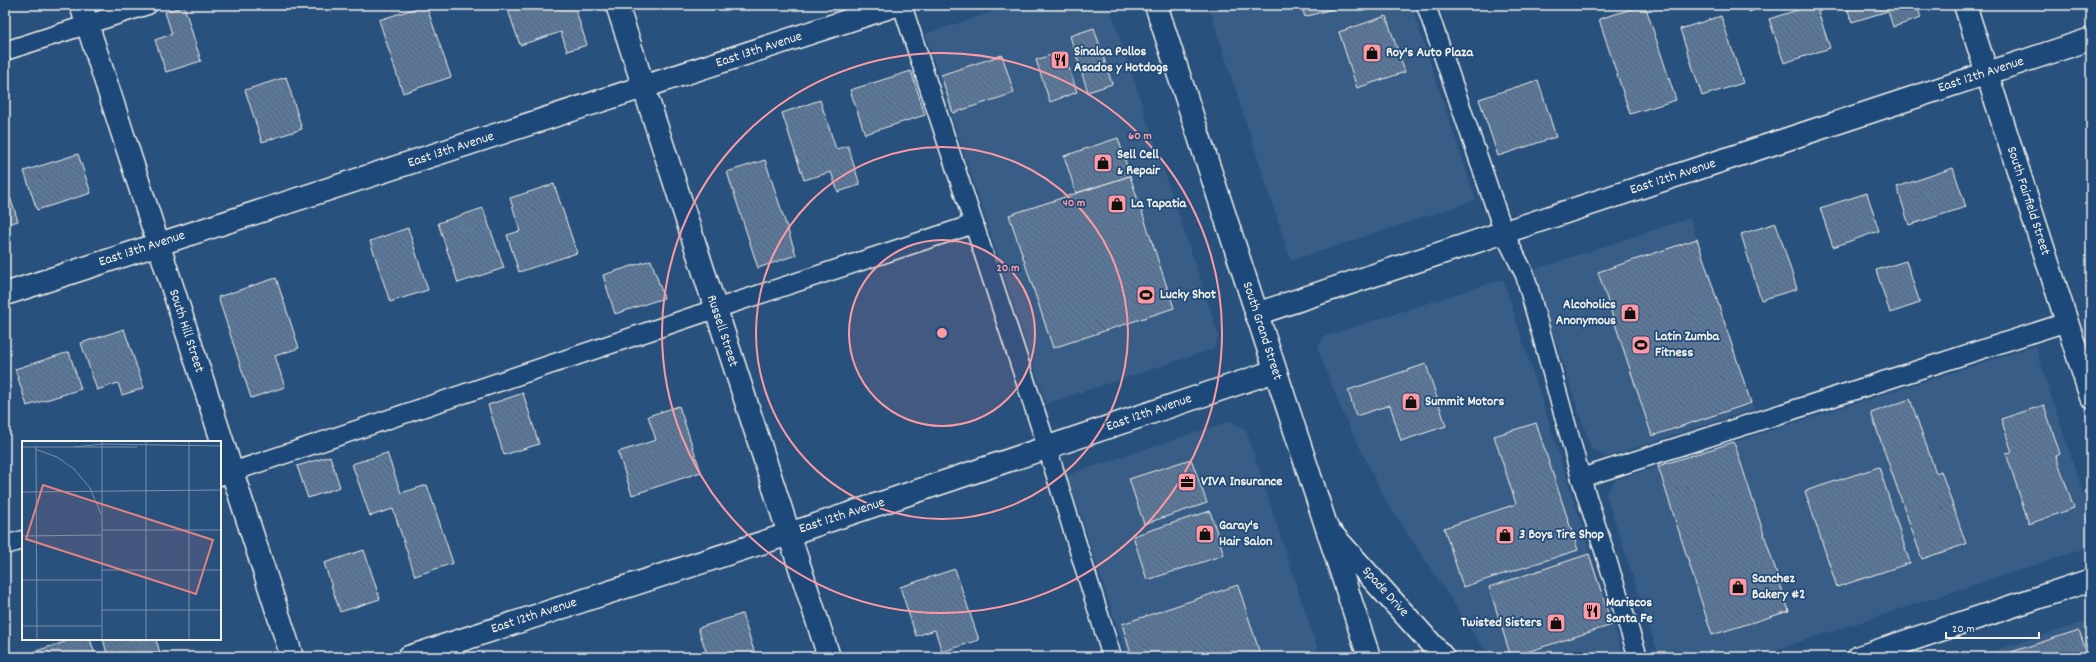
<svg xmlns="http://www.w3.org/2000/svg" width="2096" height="662" font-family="Dekko,sans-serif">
<defs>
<pattern id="building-back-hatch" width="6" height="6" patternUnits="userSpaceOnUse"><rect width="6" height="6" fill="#5b7899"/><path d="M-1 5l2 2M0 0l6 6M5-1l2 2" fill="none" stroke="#536274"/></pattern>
</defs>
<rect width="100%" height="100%" fill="#28517e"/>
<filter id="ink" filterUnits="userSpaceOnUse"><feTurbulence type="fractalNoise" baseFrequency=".025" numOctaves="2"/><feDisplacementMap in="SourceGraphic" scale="8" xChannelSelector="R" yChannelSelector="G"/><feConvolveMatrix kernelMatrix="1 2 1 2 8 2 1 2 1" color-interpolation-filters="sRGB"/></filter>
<g filter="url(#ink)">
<g fill="#375d86">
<path d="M1014 5H1109L1219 336 1213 349 1046 404 925 34Z"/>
<path d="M1208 5H1411L1476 200 1291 261Z"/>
<path d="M1690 218 1754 409 1607 457 1591 449 1532 270Z"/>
<path d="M1503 279 1590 551 1624 657H1493L1479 642 1386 501 1343 414 1317 347 1325 336Z"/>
<path d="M2035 346 2091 517V543L2087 548 1754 657H1659L1606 494 1615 480Z"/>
<path d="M1230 421 1246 430 1320 657H1127L1067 475Z"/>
<path d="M2091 620V657H1974Z"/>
</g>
<g fill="url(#building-back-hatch)" stroke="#f4f1e8">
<path d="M426 5 451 77 403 93 379 20Z"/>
<path d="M514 5H574L587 45 567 51 561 32 520 45 507 7Z"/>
<path d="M1301 5H1345L1305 17Z"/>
<path d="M1645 5 1676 100 1630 114 1599 19Z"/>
<path d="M1747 5H1769L1749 12Z"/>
<path d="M1813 5H1816L1830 48 1784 63 1769 19Z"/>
<path d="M1846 5H1917L1921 18 1893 27 1888 11 1852 22Z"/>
<path d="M184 6 201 61 166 72 155 40 172 34 165 12Z"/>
<path d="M1386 16 1405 72 1357 88 1339 32Z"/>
<path d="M1721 16 1743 83 1702 96 1680 29Z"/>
<path d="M1094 28 1112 84 1088 92 1070 36Z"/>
<path d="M1063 51 1077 92 1050 102 1036 60Z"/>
<path d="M1002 55 1014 93 953 113 941 75Z"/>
<path d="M911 71 925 115 865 134 850 90Z"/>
<path d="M286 77 302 129 262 142 245 90Z"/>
<path d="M1538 80 1556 137 1498 156 1479 99Z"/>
<path d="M820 100 836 149 848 146 860 185 838 192 831 172 804 180 782 113Z"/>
<path d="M1118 138 1130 176 1076 193 1064 156Z"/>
<path d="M78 154 91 193 37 210 24 171Z"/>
<path d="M765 160 796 255 758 268 727 172Z"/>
<path d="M1953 168 1966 207 1909 225 1897 187Z"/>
<path d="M1130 176 1174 308 1053 348 1009 215Z"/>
<path d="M5 182 18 221 5 225Z"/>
<path d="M554 184 577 253 519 272 507 235 520 231 510 198Z"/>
<path d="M1867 193 1879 231 1833 247 1820 208Z"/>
<path d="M483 208 504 268 458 283 438 223Z"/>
<path d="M1776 223 1797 289 1761 300 1741 234Z"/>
<path d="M408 228 428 290 390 302 370 241Z"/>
<path d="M1697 239 1751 403 1652 436 1598 272Z"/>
<path d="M651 260 664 298 615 314 603 275Z"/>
<path d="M1906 261 1920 303 1890 313 1876 270Z"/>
<path d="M276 278 299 348 275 356 285 387 251 398 218 297Z"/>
<path d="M124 329 144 388 122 395 118 383 97 390 81 343Z"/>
<path d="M69 352 81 389 27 406 15 369Z"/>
<path d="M1426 364 1446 426 1401 441 1390 405 1356 416 1348 390Z"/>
<path d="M523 393 539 444 504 455 488 405Z"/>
<path d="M1910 399 1936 473 1941 471 1966 544 1922 559 1871 413Z"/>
<path d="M2044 405 2060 454 2056 456 2074 508 2029 524 2006 453 2012 452 2001 419Z"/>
<path d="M679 406 701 472 632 495 618 452 656 440 648 416Z"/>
<path d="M1536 423 1578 550 1463 587 1444 528 1516 504 1494 436Z"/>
<path d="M1734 442 1789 611 1712 635 1658 466Z"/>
<path d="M387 453 401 493 427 485 453 563 415 576 393 509 370 516 352 464Z"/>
<path d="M330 456 340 487 308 498 297 466Z"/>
<path d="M1191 459 1207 503 1144 524 1129 479Z"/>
<path d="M1879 467 1910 563 1837 587 1805 491Z"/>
<path d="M1210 511 1224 555 1147 580 1133 536Z"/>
<path d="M364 550 380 599 340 612 324 563Z"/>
<path d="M1589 554 1612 625 1511 657 1489 587Z"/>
<path d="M955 569 979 640 942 652 935 630 916 636 900 587Z"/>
<path d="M1238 585 1261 657H1132L1122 624Z"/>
<path d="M742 614 756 657H708L698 628Z"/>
<path d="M2079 630 2088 657H1996Z"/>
<path d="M74 639H90L96 657H35L33 652Z"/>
<path d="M103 639H156L160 653 149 657H108Z"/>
</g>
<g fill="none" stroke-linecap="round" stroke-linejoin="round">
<g stroke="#f4f1e8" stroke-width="21">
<g id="lane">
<path d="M902 5 1047 447 1112 657"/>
<path d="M1426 5 1504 233 1525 275 1581 478 1638 657"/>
<path d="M5 51 148 5"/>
<path d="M220 476 715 309 974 224"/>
<path d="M1581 478 2067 322"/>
<path d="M5 545 23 540"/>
</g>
</g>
<g stroke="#f4f1e8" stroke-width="25">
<g id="street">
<path d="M81 5 292 657"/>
<path d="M617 5 829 657"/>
<path d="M1965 5 2091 397"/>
<path d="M5 294 896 5"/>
<path d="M1859 657 2091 580"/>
</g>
</g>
<g stroke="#f4f1e8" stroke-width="25">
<g id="secondary">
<path d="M1156 5 1369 657"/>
<path d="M1256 314 2091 39"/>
<path d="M1331 533 1443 657"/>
<path d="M409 657 789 534 1275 371"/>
</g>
</g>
<use href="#lane" stroke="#1f4a7a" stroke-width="18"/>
<use href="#street" stroke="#1f4a7a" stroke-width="22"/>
<use href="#secondary" stroke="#1f4a7a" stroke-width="22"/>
</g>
</g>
<circle cx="942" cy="333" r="93" fill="#ff9aa2" fill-opacity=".12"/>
<g fill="none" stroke="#ff9aa2" stroke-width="2">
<circle cx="942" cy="333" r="93"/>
<circle cx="942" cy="333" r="186"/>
<circle cx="942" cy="333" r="280"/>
</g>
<defs>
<g id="shop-square" transform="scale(1)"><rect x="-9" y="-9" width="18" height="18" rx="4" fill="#ff9aa2" stroke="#1f4a7a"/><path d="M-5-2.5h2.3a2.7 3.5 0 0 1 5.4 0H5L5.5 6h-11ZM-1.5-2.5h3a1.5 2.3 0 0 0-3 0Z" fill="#111"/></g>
<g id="restaurant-square" transform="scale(1)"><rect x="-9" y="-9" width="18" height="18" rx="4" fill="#ff9aa2" stroke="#1f4a7a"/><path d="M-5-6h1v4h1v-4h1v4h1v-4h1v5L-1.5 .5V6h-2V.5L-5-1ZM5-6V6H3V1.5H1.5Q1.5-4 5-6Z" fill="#111"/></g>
<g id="stadium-square" transform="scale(1)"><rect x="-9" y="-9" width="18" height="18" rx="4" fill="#ff9aa2" stroke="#1f4a7a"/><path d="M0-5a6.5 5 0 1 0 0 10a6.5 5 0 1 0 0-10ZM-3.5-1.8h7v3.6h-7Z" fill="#111"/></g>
<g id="office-square" transform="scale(1)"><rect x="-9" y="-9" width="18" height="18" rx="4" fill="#ff9aa2" stroke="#1f4a7a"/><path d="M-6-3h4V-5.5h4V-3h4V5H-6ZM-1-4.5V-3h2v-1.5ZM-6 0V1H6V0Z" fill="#111"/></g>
</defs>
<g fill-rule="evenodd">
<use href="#shop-square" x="1372" y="53"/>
<use href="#restaurant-square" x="1060" y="60"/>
<use href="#shop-square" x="1103" y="163"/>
<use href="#shop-square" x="1117" y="204"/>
<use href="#stadium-square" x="1146" y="295"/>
<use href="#shop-square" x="1630" y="313"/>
<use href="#stadium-square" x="1641" y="345"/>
<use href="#shop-square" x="1411" y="402"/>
<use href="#office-square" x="1187" y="482"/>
<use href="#shop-square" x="1205" y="534"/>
<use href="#shop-square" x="1505" y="535"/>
<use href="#shop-square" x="1738" y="587"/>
<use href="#restaurant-square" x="1592" y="611"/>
<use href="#shop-square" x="1556" y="623"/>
</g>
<g text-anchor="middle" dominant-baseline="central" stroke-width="3.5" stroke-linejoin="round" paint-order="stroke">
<g font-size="14" fill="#f4f1e8" stroke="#1f4a7a">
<text transform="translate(759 50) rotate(-18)">East 13th Avenue</text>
<text transform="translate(1981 75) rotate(-18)">East 12th Avenue</text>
<text transform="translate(451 150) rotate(-18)">East 13th Avenue</text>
<text transform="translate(1673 177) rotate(-18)">East 12th Avenue</text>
<text transform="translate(2028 201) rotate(72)">South Fairfield Street</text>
<text transform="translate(142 249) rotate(-18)">East 13th Avenue</text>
<text transform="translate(186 331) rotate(72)">South Hill Street</text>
<text transform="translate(722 331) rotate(72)">Russell Street</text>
<text transform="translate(1262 331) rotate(72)">South Grand Street</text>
<text transform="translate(1149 413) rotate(-19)">East 12th Avenue</text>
<text transform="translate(842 516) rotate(-18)">East 12th Avenue</text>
<text transform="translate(1385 592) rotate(48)">Spade Drive</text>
<text transform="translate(534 616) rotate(-18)">East 12th Avenue</text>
</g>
<g font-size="14" font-weight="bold" fill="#f4f1e8" stroke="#1f4a7a" text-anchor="start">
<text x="1074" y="52">Sinaloa Pollos<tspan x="1074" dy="16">Asados y Hotdogs</tspan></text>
<text x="1386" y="53">Roy's Auto Plaza</text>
<text x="1117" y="155">Sell Cell<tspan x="1117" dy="16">&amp; Repair</tspan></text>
<text x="1131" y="204">La Tapatia</text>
<text x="1160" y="295">Lucky Shot</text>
<text x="1616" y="305" text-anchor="end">Alcoholics<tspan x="1616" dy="16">Anonymous</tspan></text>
<text x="1655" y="337">Latin Zumba<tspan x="1655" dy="16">Fitness</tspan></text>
<text x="1425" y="402">Summit Motors</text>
<text x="1201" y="482">VIVA Insurance</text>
<text x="1219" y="526">Garay's<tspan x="1219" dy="16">Hair Salon</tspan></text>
<text x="1519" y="535">3 Boys Tire Shop</text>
<text x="1752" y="579">Sanchez<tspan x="1752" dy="16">Bakery #2</tspan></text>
<text x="1606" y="603">Mariscos<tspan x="1606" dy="16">Santa Fe</tspan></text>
<text x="1542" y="623" text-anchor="end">Twisted Sisters</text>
</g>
</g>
<g transform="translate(22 441)">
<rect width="199" height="199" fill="#28517e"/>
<path fill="none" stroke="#7a91a8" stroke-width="1" d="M80 0V199M124 0V199M167 0V199M0 6H115M14 6 15 199M53 6 80 3 199 5M13 8 35 16 52 28 68 47 79 73M0 51 199 49M80 89H199M0 95 80 94M80 129H199M0 139H80M80 169H199M0 185H80"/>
<path fill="#e4827e" fill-opacity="0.15" stroke="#e4827e" stroke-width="2" d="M21 44 191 99 174 153 4 98Z"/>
<rect width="199" height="199" fill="none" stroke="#f4f1e8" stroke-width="2"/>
</g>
<circle cx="942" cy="333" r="6" fill="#ff9aa2" stroke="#1f4a7a" stroke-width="2"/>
<g font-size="12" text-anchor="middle" font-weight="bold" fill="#ff9aa2" stroke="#1f4a7a" stroke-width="3.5" stroke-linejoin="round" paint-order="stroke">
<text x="1140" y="139">60 m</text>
<text x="1074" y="206">40 m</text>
<text x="1008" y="271">20 m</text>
</g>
<rect width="2096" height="662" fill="none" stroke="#1f4a7a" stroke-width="20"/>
<rect x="10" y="10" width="2076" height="642" fill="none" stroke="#f4f1e8" stroke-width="1.5" filter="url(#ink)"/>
<path d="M1946 632v6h93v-6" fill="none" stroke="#f4f1e8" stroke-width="2"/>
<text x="1952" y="632" font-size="12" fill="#f4f1e8" stroke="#1f4a7a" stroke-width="3" paint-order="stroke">20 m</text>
</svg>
